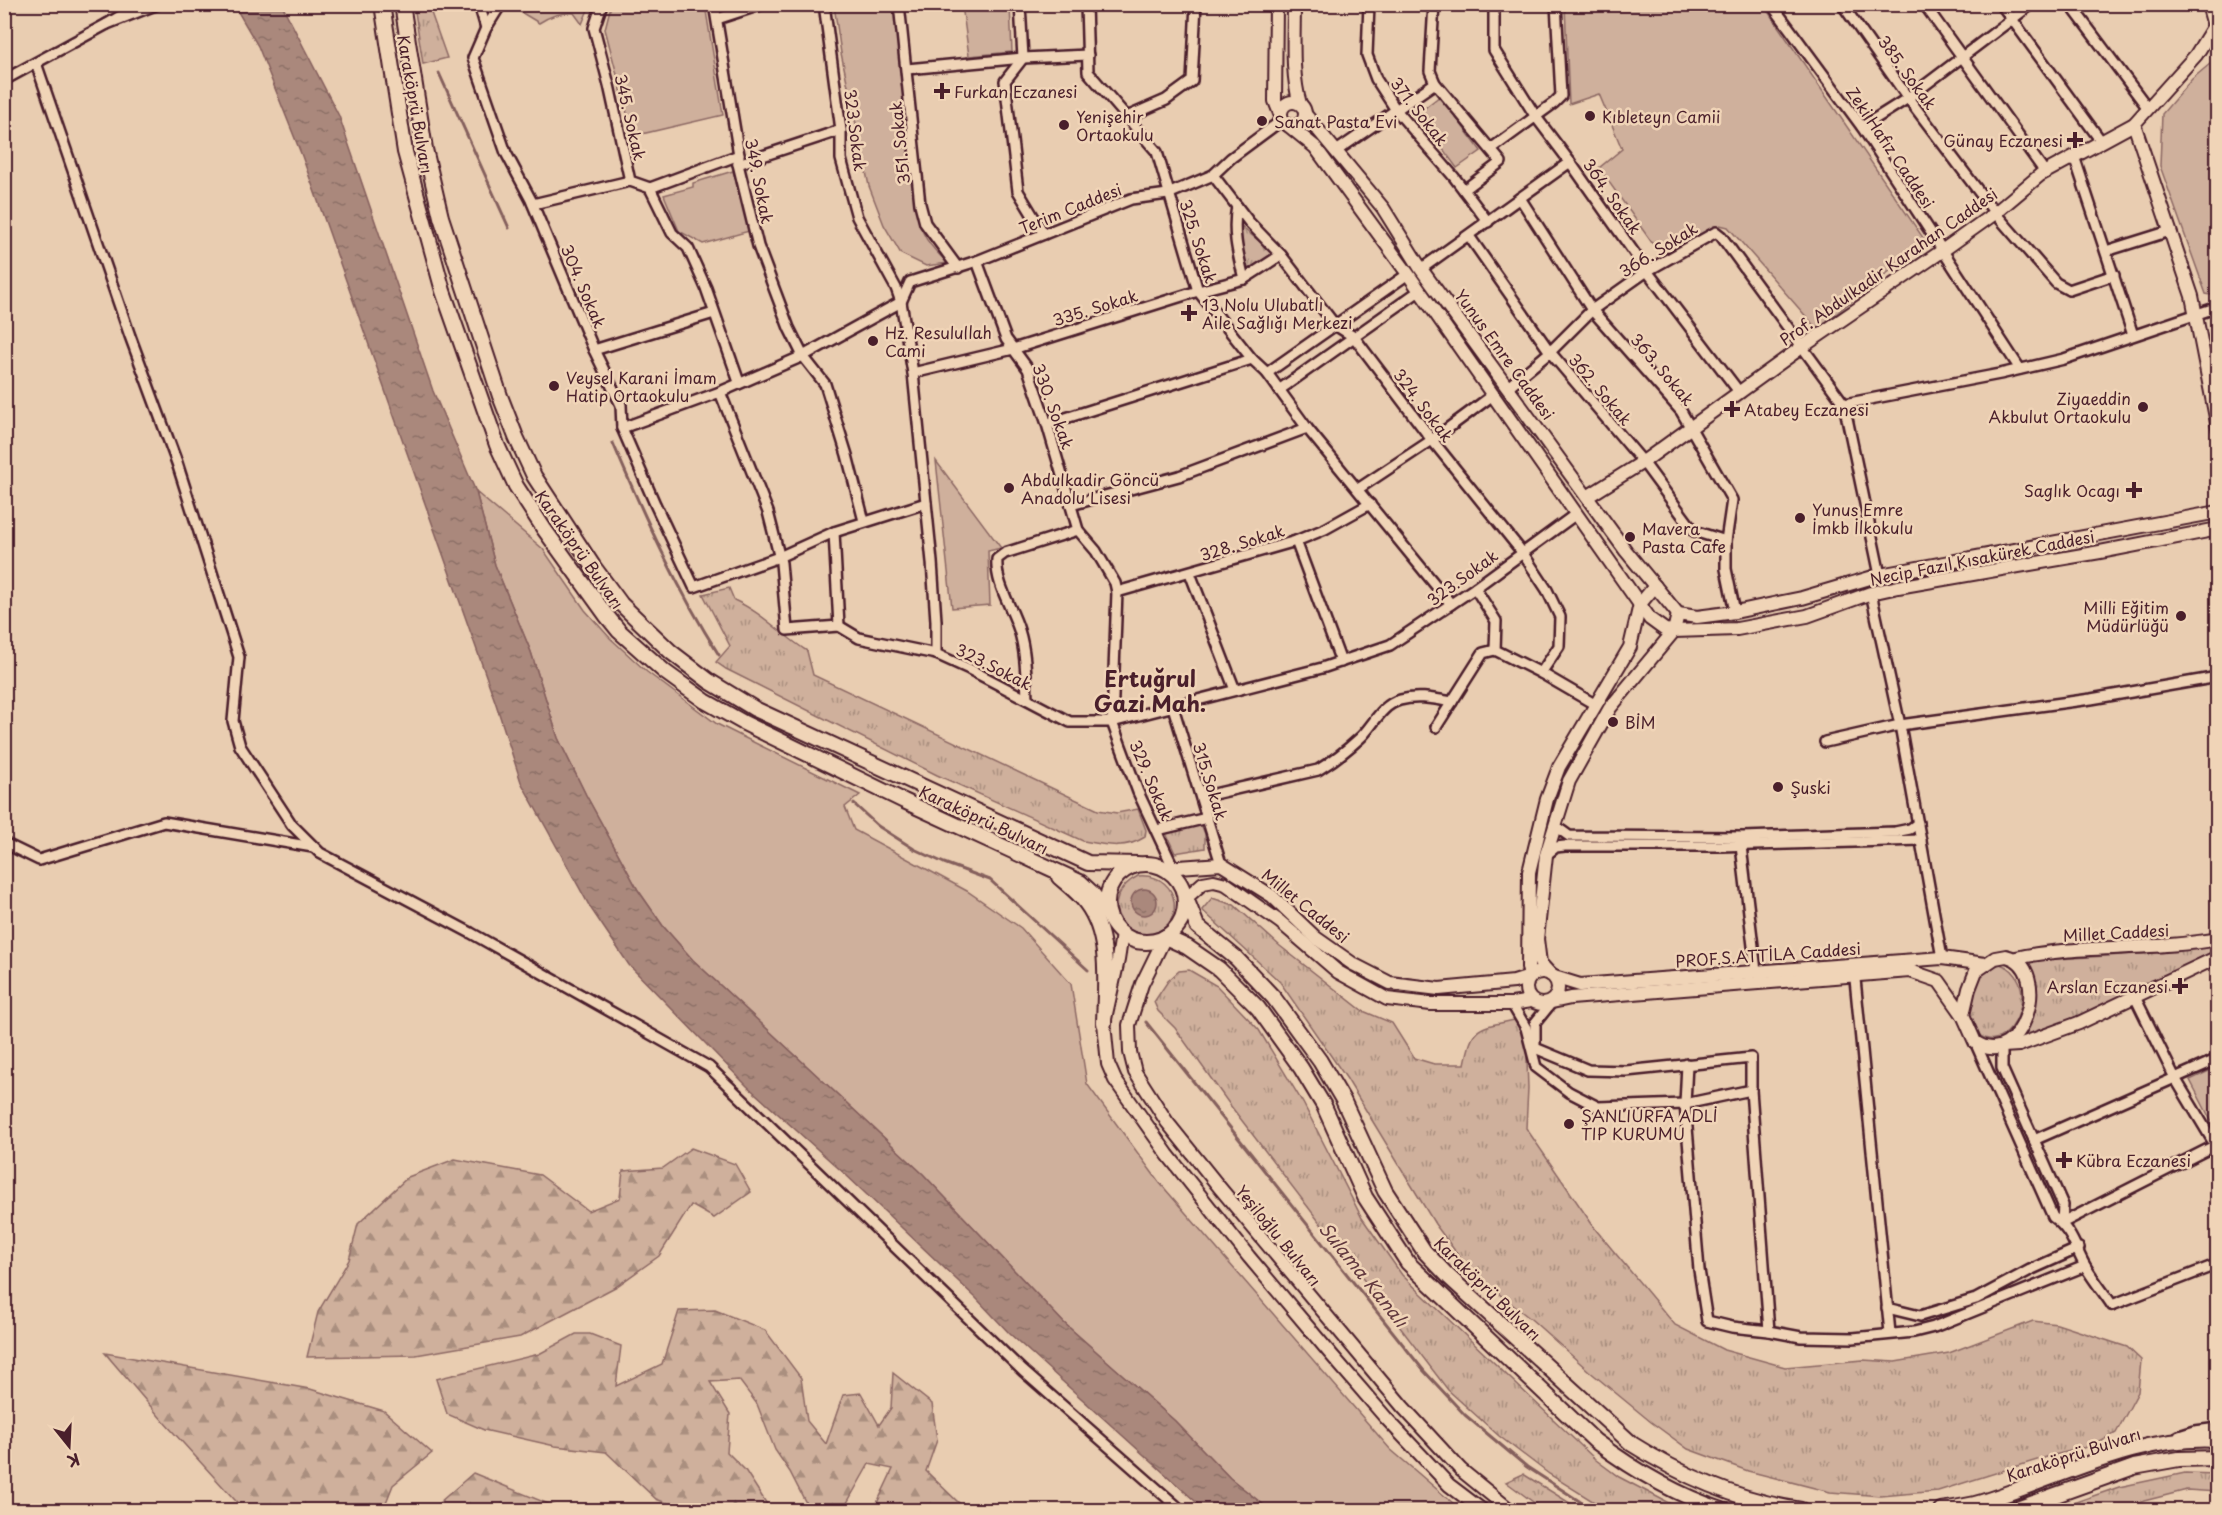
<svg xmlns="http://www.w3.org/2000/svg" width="2222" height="1515" font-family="'Playpen Sans',sans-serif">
<defs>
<pattern id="grass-tufts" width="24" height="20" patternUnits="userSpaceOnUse" patternTransform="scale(1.5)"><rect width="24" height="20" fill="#cfb09c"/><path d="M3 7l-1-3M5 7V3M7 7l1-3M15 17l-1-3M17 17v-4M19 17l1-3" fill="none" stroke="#aa8f7f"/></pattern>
<pattern id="forest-firs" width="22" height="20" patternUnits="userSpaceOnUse" patternTransform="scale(1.5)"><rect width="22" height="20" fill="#cfb09c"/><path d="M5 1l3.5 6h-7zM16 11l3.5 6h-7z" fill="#aa8f7f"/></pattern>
<pattern id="water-ripples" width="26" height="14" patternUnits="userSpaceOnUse" patternTransform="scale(1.5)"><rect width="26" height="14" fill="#aa887c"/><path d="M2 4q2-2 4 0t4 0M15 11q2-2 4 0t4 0" fill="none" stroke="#8c6f66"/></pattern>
</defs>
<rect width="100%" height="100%" fill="#e9cdb1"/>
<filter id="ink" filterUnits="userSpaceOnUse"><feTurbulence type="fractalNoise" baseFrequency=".0167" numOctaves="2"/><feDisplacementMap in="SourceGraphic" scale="12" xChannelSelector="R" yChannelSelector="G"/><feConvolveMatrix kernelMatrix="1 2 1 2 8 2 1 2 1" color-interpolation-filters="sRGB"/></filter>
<g filter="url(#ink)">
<g fill="url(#grass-tufts)" stroke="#8c6864" stroke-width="1.5">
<path d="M414 5H443L430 10 447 58 423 64Z"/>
<path d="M1236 223 1277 255 1247 274Z"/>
<path d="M729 588 734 600C761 612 782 635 807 651L813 675 1098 810 1117 813 1138 809 1146 830 1145 837C1125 850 1105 845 1083 841L937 775 726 669 716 662 730 646 703 594Z"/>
<path d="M1201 824 1205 834V848L1175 853 1165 831Z"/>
<path d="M1138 876C1184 872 1186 933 1146 934 1136 934 1127 930 1122 922 1109 904 1120 885 1138 876Z"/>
<path d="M1212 898 1234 905 1280 946 1363 1011 1392 1023 1414 1058 1434 1064H1465C1473 1025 1477 1028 1515 1020L1526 1034 1528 1088 1526 1128 1596 1230 1675 1325 1724 1350 1785 1367 1863 1360 1895 1362 1949 1353 2033 1321 2057 1324 2127 1347 2141 1360 2138 1392 2116 1433 2095 1445 2050 1456 1938 1491 1881 1496 1830 1492 1748 1471 1688 1449 1651 1422 1589 1371 1532 1320 1470 1271 1435 1224 1347 1079 1280 982 1202 910Z"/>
<path d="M2217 944V953L2055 1026 2025 1037 2024 961 2154 953Z"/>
<path d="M2000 964C2041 977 2017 1045 1988 1039 1961 1034 1970 986 1984 972 1988 967 1994 966 2000 964Z"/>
<path d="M1189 970 1217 986 1259 1030 1303 1103 1362 1218 1402 1275 1596 1460 1619 1477 1682 1510H1607L1549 1474 1499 1436 1448 1390 1230 1105 1175 1028 1158 1011 1154 1002 1168 981 1179 971Z"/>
<path d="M2185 1473 2217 1474V1492L2187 1490 2144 1501 2122 1510H2053L2119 1487Z"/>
<path d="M1523 1474 1581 1510H1544L1506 1482Z"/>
</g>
<g fill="url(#forest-firs)" stroke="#8c6864" stroke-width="1.5">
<path d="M691 1148 735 1164 751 1192 714 1218 691 1205 659 1256 617 1286 520 1337 416 1355 307 1357 318 1312 349 1260 358 1224 408 1177 455 1159 540 1175 588 1211 620 1198 623 1171 663 1168Z"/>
<path d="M715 1310 765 1330 801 1378 807 1421 826 1444 843 1395 861 1393 879 1425 891 1408 893 1373 932 1404 937 1440 926 1471 961 1505 963 1510H870L877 1503 893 1469 869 1464 843 1510 808 1507 790 1472 775 1450 757 1404 739 1380 710 1382 730 1414 727 1452 745 1470 770 1509 769 1510H685L656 1499 606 1452 555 1446 484 1430 447 1414 436 1379 539 1354 576 1334H590L621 1346 616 1386 662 1364 679 1311Z"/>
<path d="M105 1353 310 1389 384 1411 432 1453 393 1485 383 1510H244L164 1422Z"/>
<path d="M473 1473 563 1510H431Z"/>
</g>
<g fill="#cfb09c" stroke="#8c6864" stroke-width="1.5">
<path d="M509 5V4L590 5 582 24 574 13C562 12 550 16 539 23Z"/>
<path d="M611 5H705L723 115 633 136 605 29Z"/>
<path d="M834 5H894L916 208C921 235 928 245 948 263L926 266 901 254 884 225 869 186 841 53Z"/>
<path d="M962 5H1010L1012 52 969 56Z"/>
<path d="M1565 5H1759L1769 13 1926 242 1817 329 1728 227 1720 225 1662 257 1599 168 1622 149 1599 94 1569 104Z"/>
<path d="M2217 58V296L2206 294 2160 166 2162 114 2192 79Z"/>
<path d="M1440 96 1481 151 1457 168 1417 114Z"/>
<path d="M733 171 749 231 703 244 679 231 664 195 693 187V183Z"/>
<path d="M936 461 1001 548 988 551 990 605 952 608Z"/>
<path d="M476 492 543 549 585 610 610 638 647 672 717 724 860 795 845 807 854 830 967 891 1021 928 1071 984 1087 1084 1159 1182 1390 1449 1461 1510H1270L1230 1478 1175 1421 1064 1323 923 1174 693 960 663 926 638 890 586 795 558 738 531 652 495 565Z"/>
<path d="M2211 1070 2217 1084V1132L2190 1080Z"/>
</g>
<g fill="url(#water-ripples)" stroke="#845e5c" stroke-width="1.5">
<path d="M234 5H282L339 116 433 391 476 492 495 565 531 652 558 738 586 795 638 890 663 926 693 960 923 1174 1064 1323 1175 1421 1230 1478 1270 1510H1202L1195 1501 1010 1334 976 1298 846 1175 747 1086 629 965 590 907 521 782 496 704 302 156 258 46Z"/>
<circle cx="1144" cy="902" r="13"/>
</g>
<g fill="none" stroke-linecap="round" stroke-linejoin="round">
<g stroke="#845e5c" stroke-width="3">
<path d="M439 73 509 228"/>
<path d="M613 443C644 516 676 587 719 655"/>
<path d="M854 804 878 826 914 849 944 863 990 880 1088 970"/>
<path d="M1146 1022 1424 1371 1465 1415 1527 1467 1593 1510"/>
</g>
<g stroke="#4a1f2b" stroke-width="14">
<g id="minor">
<path d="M140 4 107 24 158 4"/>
<path d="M479 4 486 28"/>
<path d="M501 4 486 28 473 58 506 153 531 200 594 350 621 405 622 428 655 504 694 587 779 557 834 532 926 503"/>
<path d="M602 4 594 28 609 85 630 181 650 188 672 233 688 248 706 288 739 382"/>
<path d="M714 4 739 155 738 164 758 246 789 328 803 356 825 384 847 455 864 521"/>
<path d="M824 4 841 130V159L857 217 896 288 901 302 913 373 932 562 936 621V654L969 669 1070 722H1112L1322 668 1390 645 1475 588 1576 514"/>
<path d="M899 4 920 204 925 223 958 268"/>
<path d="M1020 4 1023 58 1005 81 1018 191 1044 234"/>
<path d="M1086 4 1088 72 1157 152 1198 291 1252 359 1267 373 1307 428 1451 604"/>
<path d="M1369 4 1367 55 1376 79 1396 110 1454 177 1488 222"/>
<path d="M1434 4 1430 71 1435 83 1501 162 1464 190"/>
<path d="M1494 4V50L1536 117 1570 162 1647 271 1740 393"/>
<path d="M1775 4V9L1862 127 2020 369"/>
<path d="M1842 4 1908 98 1995 213 2056 283 2069 290 2114 275"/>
<path d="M1924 4 2045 172"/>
<path d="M2001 4 2101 141"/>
<path d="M2070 4 2147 107"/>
<path d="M717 19 763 4"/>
<path d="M36 63 130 336 177 463 239 657 233 721 240 746 292 825 320 853 471 933 709 1067 1023 1371 1181 1510"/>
<path d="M907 69 1023 58 1088 55"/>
<path d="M4 80 107 24"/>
<path d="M1127 117 1166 100 1192 81 1196 4"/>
<path d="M1862 127 1908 98 2032 4"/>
<path d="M1491 149 1554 103 1561 96 1556 4"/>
<path d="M1335 152 1435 83"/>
<path d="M2074 156 2133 335"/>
<path d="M738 164 841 130"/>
<path d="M1213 175 1249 222 1281 255 1335 325 1354 337 1432 440 1522 552 1547 590 1560 617 1559 646 1541 673"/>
<path d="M650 188 739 155"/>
<path d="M1520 198 1592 310 1681 411 1732 500 1726 541V569L1735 612"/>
<path d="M533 204 630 181"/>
<path d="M1237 206C1232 232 1238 254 1244 279"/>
<path d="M1469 236 1550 352 1643 462 1694 531 1726 541"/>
<path d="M2106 251 2170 231"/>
<path d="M977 261 1006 339 1028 369 1047 424 1078 530 1096 551 1115 583 1117 592 1112 722 1138 792 1174 869"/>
<path d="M1421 269 1570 162"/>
<path d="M594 350 714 313"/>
<path d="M913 373 1013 349 1198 291 1244 279 1281 255"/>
<path d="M1267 373 1408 274"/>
<path d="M1508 387 1550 352 1592 310 1647 271 1716 232 1721 236 1844 404 1880 575"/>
<path d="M1279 390 1419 291"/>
<path d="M720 392 768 512 781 563 787 630 839 626 859 638 936 654"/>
<path d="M1844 404 2000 374 2064 359 2218 307"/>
<path d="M1047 424 1252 359"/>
<path d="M622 428 720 392 803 356 901 302 910 282 977 261 1131 199 1168 194 1213 175 1231 158 1282 120"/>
<path d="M1358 489 1432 440 1493 395"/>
<path d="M1071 505 1179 476 1307 428"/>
<path d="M834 532 839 626"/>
<path d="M1296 541 1341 662"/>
<path d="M1190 573 1235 690"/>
<path d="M1475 588 1496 621 1495 650 1541 673 1596 705"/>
<path d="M1117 592 1296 541 1325 529 1370 504"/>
<path d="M1871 593 1900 725 1942 958"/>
<path d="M1027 699C1026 677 1026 652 1019 630 1012 607 995 584 997 559L1005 553 1078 530"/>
<path d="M1173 707 1221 864"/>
<path d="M1436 727 1483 653 1495 650"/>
<path d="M1825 742 1900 725 2091 699 2218 677"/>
<path d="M1201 797 1318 770C1333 761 1347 750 1360 738 1373 726 1381 705 1400 700 1417 695 1435 699 1452 702"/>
<path d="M1555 826 1569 836 1743 837 1895 832 1910 829 1918 823"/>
<path d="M1157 830 1207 818"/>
<path d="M4 843 39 860 164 822 313 847"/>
<path d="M1741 846 1756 971"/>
<path d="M1546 855 1556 847 1565 846H1721L1921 840"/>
<path d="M1854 969 1890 1333"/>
<path d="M2135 997 2175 1078 2217 1148"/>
<path d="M1552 1002 1535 1023V1048L1588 1070 1626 1071 1751 1058V1090L1769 1331"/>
<path d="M1512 1004 1526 1028 1536 1067 1569 1092 1598 1107 1685 1104 1699 1270 1707 1321 1732 1327 1769 1331 1801 1337 1853 1338 1914 1332 1934 1327 2085 1266"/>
<path d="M1975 1042 2053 1217C2074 1232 2075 1250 2087 1269 2095 1282 2104 1293 2112 1305L2218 1264"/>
<path d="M2002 1046V1068L2063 1205 2062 1223"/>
<path d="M1687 1064 1685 1104 1751 1090"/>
<path d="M2034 1140 2218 1059"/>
<path d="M2062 1223 2218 1144"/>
<path d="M1887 1308 1920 1316 1976 1299 2030 1270 2079 1248"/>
<path d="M2179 1436 2195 1431 2218 1428"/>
</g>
</g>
<g stroke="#4a1f2b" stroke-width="16">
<g id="major">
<path d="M1276 4 1275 101 1281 116"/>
<path d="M1294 4C1294 37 1291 73 1300 104"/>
<path d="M2208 4 2214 26"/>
<circle cx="1293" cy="114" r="12"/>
<path d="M1305 114 1383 208 1421 269 1626 551 1678 614"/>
<path d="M2134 124 2192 296 2218 428"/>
<path d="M1288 125 1315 147 1408 274 1650 619 1665 630 1674 631 1737 629 1807 616 1871 593 1898 587 2100 552 2218 529"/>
<path d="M1587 497 1643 462 1802 347 1942 251 1995 213 2040 175 2134 124 2196 55 2214 26 2218 24"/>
<path d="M1678 614 1697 617 1735 612 1802 598 1880 575 2218 512"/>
<path d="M1165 868 1221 864 1272 896 1316 938 1353 964 1390 983 1439 989 1514 982 1530 977 1528 967 1529 872 1547 799 1559 767 1630 647 1640 604 1655 586"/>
<path d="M1186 898 1203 883 1214 881 1226 884 1280 922 1338 972 1387 999 1431 1004H1512L1531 1001"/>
<path d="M1122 934 1118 960 1104 1023 1108 1064 1115 1080 1168 1155 1249 1257 1329 1352 1386 1418 1449 1485 1482 1510"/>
<path d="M1165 937 1142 984 1129 1025 1130 1052 1135 1072 1167 1122 1220 1188 1403 1407 1461 1470 1510 1510"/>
<path d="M2006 956C2055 967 2022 1074 1975 1042L1963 1015 1969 989 1976 971 1995 958Z"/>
<path d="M2016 958C2082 944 2151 951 2218 939"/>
<circle cx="1542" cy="988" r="16"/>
<path d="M1550 974 1540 963 1537 939 1546 855 1569 781 1610 708 1674 631 1678 614"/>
<path d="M1554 977 1580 985 1942 958 1985 964"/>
<path d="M1552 1002 1571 998 1910 971 1939 981 1963 1015"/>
<path d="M2003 1046 2019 1045 2079 1023 2218 957"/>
</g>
</g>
<g stroke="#4a1f2b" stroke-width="18">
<g id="highway">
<path d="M382 4 405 152 443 291 497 445 516 486 544 529 606 615 619 631 665 672 705 701 744 723 904 801 1080 882 1092 893 1109 916"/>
<path d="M402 4 425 149 441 217 500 396 516 437 534 476 593 566 621 604 671 652 709 681 755 709 1088 863 1138 864"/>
<circle cx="1146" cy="903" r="39"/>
<path d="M1059 877C1068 885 1079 893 1086 903 1111 936 1105 984 1104 1023"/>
<path d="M1186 898 1197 926 1236 958 1274 998 1320 1061 1343 1100 1385 1191 1424 1251 1449 1277 1632 1444C1684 1477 1739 1501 1801 1510"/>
<path d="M1165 937 1187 947 1219 969 1258 1008 1301 1068 1324 1106 1365 1197 1408 1263 1595 1441C1634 1470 1676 1495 1722 1510"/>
<path d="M1941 1510C1955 1508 1969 1506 1982 1502 2057 1479 2138 1434 2218 1440"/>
<path d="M2014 1510 2134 1467 2179 1459 2218 1458"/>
</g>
</g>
<use href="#minor" stroke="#f0d4b7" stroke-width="9"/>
<use href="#major" stroke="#f0d4b7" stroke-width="12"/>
<use href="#highway" stroke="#f0d4b7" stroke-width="14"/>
</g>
</g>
<g fill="#4a1f2b" stroke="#f0d4b7" stroke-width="2">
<path d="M939 82h6v6h6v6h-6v6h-6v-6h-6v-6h6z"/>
<circle cx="1590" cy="116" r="6"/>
<circle cx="1262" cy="121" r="6"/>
<circle cx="1064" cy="125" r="6"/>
<path d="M2072 131h6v6h6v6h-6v6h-6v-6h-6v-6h6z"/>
<path d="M1186 304h6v6h6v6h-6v6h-6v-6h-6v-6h6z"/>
<circle cx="873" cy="341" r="6"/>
<circle cx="554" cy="386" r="6"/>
<circle cx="2143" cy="407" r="6"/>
<path d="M1729 400h6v6h6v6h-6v6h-6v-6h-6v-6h6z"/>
<circle cx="1009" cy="488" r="6"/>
<path d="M2131 481h6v6h6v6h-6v6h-6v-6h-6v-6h6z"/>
<circle cx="1800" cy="518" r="6"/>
<circle cx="1630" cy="537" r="6"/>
<circle cx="2181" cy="616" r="6"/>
<circle cx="1613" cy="722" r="6"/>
<circle cx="1778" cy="787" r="6"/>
<path d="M2177 977h6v6h6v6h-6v6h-6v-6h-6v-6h6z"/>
<circle cx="1569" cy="1124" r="6"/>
<path d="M2061 1151h6v6h6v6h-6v6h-6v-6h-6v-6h6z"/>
</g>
<g text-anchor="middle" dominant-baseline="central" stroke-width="5" stroke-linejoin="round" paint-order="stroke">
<g font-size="16" fill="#4a1f2b" stroke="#f0d4b7">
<text transform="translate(1908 72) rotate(54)">385. Sokak</text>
<text transform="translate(416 104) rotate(80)">Karaköprü Bulvarı</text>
<text transform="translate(1420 111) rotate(52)">371. Sokak</text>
<text transform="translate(631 117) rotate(77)">345. Sokak</text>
<text transform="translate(856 130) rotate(83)">323.Sokak</text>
<text transform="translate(899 143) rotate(-96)">351. Sokak</text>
<text transform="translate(1891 147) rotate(56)">Zeki Hafız Caddesi</text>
<text transform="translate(760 181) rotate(79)">349. Sokak</text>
<text transform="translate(1613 196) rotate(55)">364. Sokak</text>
<text transform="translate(1070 208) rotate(-22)">Terim Caddesi</text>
<text transform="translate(1199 241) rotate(72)">325. Sokak</text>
<text transform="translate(1658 249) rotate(-32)">366. Sokak</text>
<text transform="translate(1888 266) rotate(-35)">Prof. Abdulkadir Karahan Caddesi</text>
<text transform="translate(584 286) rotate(67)">304. Sokak</text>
<text transform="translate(1095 307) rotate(-17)">335. Sokak</text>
<text transform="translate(1505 354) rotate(54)">Yunus Emre Caddesi</text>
<text transform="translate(1663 369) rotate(50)">363. Sokak</text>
<text transform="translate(1601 389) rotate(50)">362. Sokak</text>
<text transform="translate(1424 405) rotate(53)">324. Sokak</text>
<text transform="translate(1054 406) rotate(70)">330. Sokak</text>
<text transform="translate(1242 542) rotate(-17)">328. Sokak</text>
<text transform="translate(580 549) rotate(55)">Karaköprü Bulvarı</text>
<text transform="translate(1982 557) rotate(-11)">Necip Fazıl Kısakürek Caddesi</text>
<text transform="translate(1462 577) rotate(-36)">323.Sokak</text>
<text transform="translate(994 666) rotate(27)">323.Sokak</text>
<text transform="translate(1152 780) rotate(67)">329. Sokak</text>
<text transform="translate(1211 781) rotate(73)">315.Sokak</text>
<text transform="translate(984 819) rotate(25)">Karaköprü Bulvarı</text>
<text transform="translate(1306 905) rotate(39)">Millet Caddesi</text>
<text transform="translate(2116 932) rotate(-3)">Millet Caddesi</text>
<text transform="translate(1768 954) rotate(-4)">PROF.S.ATTİLA Caddesi</text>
<text transform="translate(1279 1235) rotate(51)">Yeşiloğlu Bulvarı</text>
<text transform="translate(1488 1288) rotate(44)">Karaköprü Bulvarı</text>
<text transform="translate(2073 1454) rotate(-18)">Karaköprü Bulvarı</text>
</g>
<g font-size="16" fill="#4a1f2b" stroke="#f0d4b7" text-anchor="start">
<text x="954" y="91">Furkan Eczanesi</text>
<text x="1076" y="116">Yenişehir<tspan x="1076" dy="18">Ortaokulu</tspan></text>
<text x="1602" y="116">Kıbleteyn Camii</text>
<text x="1274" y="121">Sanat Pasta Evi</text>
<text x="2063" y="140" text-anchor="end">Günay Eczanesi</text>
<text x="1202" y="304">13 Nolu Ulubatlı<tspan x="1202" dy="18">Aile Sağlığı Merkezi</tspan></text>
<text x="885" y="332">Hz. Resulullah<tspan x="885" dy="18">Cami</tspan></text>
<text x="566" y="377">Veysel Karani İmam<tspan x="566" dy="18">Hatip Ortaokulu</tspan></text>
<text x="2131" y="398" text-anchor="end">Ziyaeddin<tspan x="2131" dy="18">Akbulut Ortaokulu</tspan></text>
<text x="1744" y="409">Atabey Eczanesi</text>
<text x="1021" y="479">Abdulkadir Göncü<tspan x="1021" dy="18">Anadolu Lisesi</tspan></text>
<text x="2120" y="490" text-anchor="end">Saglık Ocagı</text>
<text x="1812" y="509">Yunus Emre<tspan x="1812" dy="18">İmkb İlkokulu</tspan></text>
<text x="1642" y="528">Mavera<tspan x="1642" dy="18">Pasta Cafe</tspan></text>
<text x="2169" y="607" text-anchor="end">Milli Eğitim<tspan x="2169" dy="18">Müdürlüğü</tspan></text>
<text x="1625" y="722">BİM</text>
<text x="1790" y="787">Şuski</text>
<text x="2168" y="986" text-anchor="end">Arslan Eczanesi</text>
<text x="1581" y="1115">ŞANLIURFA ADLİ<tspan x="1581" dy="18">TIP KURUMU</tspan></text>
<text x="2076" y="1160">Kübra Eczanesi</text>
</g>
<g font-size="18" font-style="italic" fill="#62393f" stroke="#f0d4b7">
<text transform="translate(1364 1274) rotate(51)">Sulama Kanalı</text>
</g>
<g font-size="22" font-weight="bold" fill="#4a1f2b" stroke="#f0d4b7">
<text x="1150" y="677">Ertuğrul<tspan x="1150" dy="25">Gazi Mah.</tspan></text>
</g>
</g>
<rect width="2222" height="1515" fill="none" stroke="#f0d4b7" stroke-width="24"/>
<rect x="12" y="12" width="2198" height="1491" fill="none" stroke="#4a1f2b" stroke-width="2" filter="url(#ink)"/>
<g transform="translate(69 1446) rotate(162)" stroke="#f0d4b7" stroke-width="4.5" paint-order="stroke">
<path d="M0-4.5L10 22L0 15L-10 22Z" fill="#4a1f2b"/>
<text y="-9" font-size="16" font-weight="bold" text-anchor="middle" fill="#4a1f2b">K</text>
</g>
</svg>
